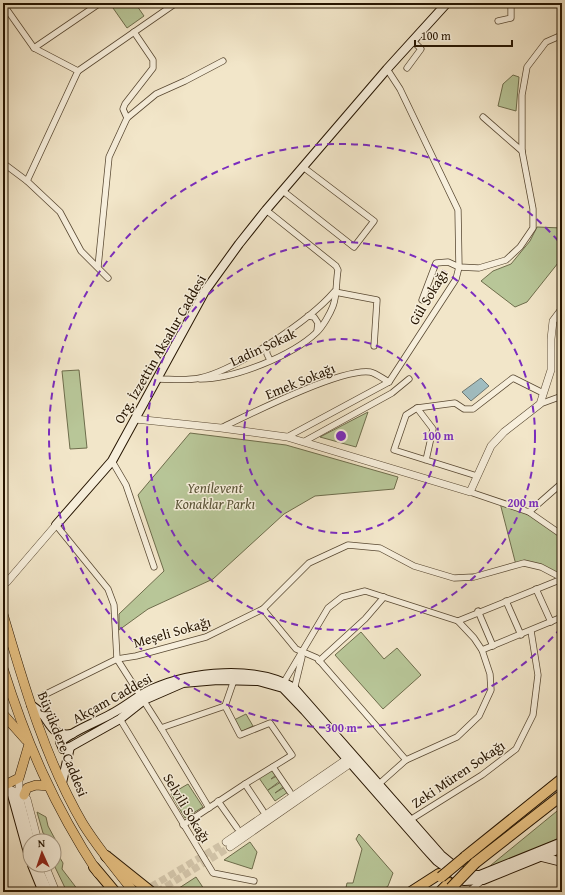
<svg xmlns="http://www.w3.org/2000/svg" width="565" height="895" font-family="'Gentium Book Plus',serif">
<rect width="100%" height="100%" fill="#f2e6c9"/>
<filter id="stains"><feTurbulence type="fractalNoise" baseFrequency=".005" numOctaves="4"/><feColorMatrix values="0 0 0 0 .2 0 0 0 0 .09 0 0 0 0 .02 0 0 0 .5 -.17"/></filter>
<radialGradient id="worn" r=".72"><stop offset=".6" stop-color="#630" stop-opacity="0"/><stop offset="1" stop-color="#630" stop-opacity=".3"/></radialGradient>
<g fill="#b8c698" stroke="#6e6d4c">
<path d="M120 3H135L144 16 127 28 113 8Z"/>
<path d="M513 75 519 77 516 111 498 106 503 84Z"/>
<path d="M537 227 562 228V258L527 302 515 307 481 281 493 271 511 264 530 241Z"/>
<path d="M79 370 87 448 70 449 62 371Z"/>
<path d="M368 412 356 447 320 437Z"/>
<path d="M190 433 286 445 398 477 394 489 315 496 284 514 213 579 148 609 119 630V614L164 571 138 495Z"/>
<path d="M500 503 529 512 562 535V578L541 567 516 565Z"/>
<path d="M361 632 384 659 397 648 421 675 383 709 335 655Z"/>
<path d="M246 714 253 726 241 732 234 720Z"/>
<path d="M272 769 276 775 271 779 277 776 280 781 268 790 281 782 284 786 275 793 285 787 288 792 275 801 259 778Z"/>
<path d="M188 784 203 807 185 818 171 794Z"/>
<path d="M562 807V837L485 870Z"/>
<path d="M37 812 46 817 48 826 55 839 52 840 43 833Z"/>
<path d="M359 834 393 873 388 886 380 892H345L347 883H353L362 849 356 839Z"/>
<path d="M250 842 257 852 252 869 224 860Z"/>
<path d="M54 848 63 863 62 869 78 890H95L96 892H67L54 865Z"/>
<path d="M196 877 206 892H173Z"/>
</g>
<path fill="#a0bdc1" stroke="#6f7974" d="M481 378 489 386 471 401 462 392Z"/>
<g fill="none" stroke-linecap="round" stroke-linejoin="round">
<g stroke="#d3c6ab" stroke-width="7" stroke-dasharray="7 3.5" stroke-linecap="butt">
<path d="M142 892 226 842"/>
<path d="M157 892 230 847"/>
</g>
<g stroke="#584832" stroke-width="7">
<g id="minor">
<path d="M3 4 34 48 78 71 27 181"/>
<path d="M498 21 511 18V3"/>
<path d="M34 48 100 3"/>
<path d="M407 68 421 49 413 41"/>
<path d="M78 71 176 3"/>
<path d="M483 117 522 151"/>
<path d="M127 118 123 109 125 104 153 68V60L134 32"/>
<path d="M3 163 27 181 60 212 81 251 108 278"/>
<path d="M283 191 354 247 374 221 303 167"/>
<path d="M98 267 109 157 127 118 156 94 185 81 223 61"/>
<path d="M335 292 377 300 374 346"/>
<path d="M422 300 436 263 448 262 459 267 479 268 506 260 520 247 533 228V209L522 151V95L527 67 546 42 562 35"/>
<path d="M308 316 314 317 318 323 317 331"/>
<path d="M266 346 267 354 270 360"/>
<path d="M157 379C170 379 187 381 200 378 236 370 310 320 334 292"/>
<path d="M200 379C234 379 292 356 317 332 323 326 330 314 333 306 337 296 336 281 338 270L336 266 266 210"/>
<path d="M540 404 562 396"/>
<path d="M417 408 455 403 464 409H473L513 378 543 393"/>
<path d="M221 428C250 414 341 368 370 372 376 373 383 379 389 382"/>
<path d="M287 437 389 382 456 279 459 267 458 210 400 89 387 69"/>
<path d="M305 441 392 393 409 379"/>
<path d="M426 460 433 429 417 408 406 415 394 450 477 476"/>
<path d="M112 461 126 485 154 567"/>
<path d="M470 492 529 512 562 535"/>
<path d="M529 512 562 483"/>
<path d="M56 525 108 589 114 605 117 659 161 728 209 808"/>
<path d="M536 589 551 622"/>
<path d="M506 601 521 635"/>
<path d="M263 609 296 649 317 658 406 760"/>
<path d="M478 611 493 646"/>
<path d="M458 621 562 579"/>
<path d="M482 650 562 617"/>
<path d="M319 661 365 619 384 597"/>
<path d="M284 682 328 608 342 597 365 591 458 621 474 638 482 650 490 674 491 690 479 716 457 737 406 760 379 784"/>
<path d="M294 690 302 657"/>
<path d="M44 695 117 659 136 656 206 637 263 609 309 563 348 545 380 548 414 566 454 578 474 577 524 563 541 567 562 578"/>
<path d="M120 719 213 873 254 881"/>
<path d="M161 728 225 706"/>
<path d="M273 767 290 792"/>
<path d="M245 784 263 811"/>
<path d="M218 801 237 828"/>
<path d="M410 820 482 775 516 749 533 715 538 675 531 631"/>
<path d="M183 825 245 784 292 755 270 723 240 735 225 706 234 680"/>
<path d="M468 892 483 880"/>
</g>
</g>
<g stroke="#584832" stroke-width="8">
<g id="tertiary">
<path d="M135 419 221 428 287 437 470 492 491 446 504 432 540 404 551 370V339L553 321 562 309"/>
<path d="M7 582 56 525"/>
<path d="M19 778V796L31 841"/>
<path d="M9 789 23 795 27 799 38 841"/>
<path d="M226 842 347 759"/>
<path d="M230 847 351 763 352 759"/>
<path d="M37 865 49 892"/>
<path d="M45 865 56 892"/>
</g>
</g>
<g stroke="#251400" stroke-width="10">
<g id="secondary">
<path d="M56 525 112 461 205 291 239 244 266 210 387 69 447 3"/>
<path d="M31 705C35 708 41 712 44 716 52 728 56 737 72 734"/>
<path d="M62 783 70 747"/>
<path d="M3 788 9 789 12 795 30 860"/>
<path d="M562 842 480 875C464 876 453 865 441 855L294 688C257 665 191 671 152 689 137 696 125 707 111 714 95 723 74 730 60 742L63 749 70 747 120 719 144 700 183 683 218 680 258 681 283 688 305 711 426 849 437 861 464 881 483 880 562 848"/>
<path d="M542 857 562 862"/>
<path d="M32 865 43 892"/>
</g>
</g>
<g stroke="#251400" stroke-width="10">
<g id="primary">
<path d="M3 614C24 685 45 759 83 824 98 848 116 870 134 892"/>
<path d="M3 668C27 744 54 806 98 873"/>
<path d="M3 714 26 740"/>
<path d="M3 786 19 778 29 744"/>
<path d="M24 795 27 788 36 785 48 786"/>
</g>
</g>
<g stroke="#251400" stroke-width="12">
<g id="motorway">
<path d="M106 856 151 892"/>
<path d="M465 857 562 779"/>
<path d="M475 863 562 795"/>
<path d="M94 867 115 892"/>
<path d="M411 892 439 874"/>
<path d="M440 892 449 883"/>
</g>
</g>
<use href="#minor" stroke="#f7efdc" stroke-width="5.5"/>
<use href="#tertiary" stroke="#f7efdc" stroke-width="7"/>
<use href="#secondary" stroke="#f7efdc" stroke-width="8"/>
<use href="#primary" stroke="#e9c384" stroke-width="9"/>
<use href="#motorway" stroke="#e9c384" stroke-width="10"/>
<g stroke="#251400" stroke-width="12" stroke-linecap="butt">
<g id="motorway-bridge">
<path d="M441 877 465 857"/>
<path d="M451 888 475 863"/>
</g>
</g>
<use href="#motorway-bridge" stroke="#e9c384" stroke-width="10"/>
</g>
<g fill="none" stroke="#7b2cbf" stroke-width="2" stroke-dasharray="7 5">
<circle cx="341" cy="436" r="97"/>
<circle cx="341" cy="436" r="194"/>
<path d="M561 628A292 292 0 1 1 561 244"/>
</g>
<g text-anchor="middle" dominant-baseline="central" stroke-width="3" stroke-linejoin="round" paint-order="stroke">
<g font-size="14" fill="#251400" stroke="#f7efdc">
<text transform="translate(428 297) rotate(-59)">Gül Sokağı</text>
<text transform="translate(263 347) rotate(-25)">Ladin Sokak</text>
<text transform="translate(160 349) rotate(-60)">Org. İzzettin Aksalur Caddesi</text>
<text transform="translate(300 381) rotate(-22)">Emek Sokağı</text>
<text transform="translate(172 632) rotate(-16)">Meşeli Sokağı</text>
<text transform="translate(112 698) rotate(-29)">Akçam Caddesi</text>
<text transform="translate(63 744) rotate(68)">Büyükdere Caddesi</text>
<text transform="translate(458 774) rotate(-34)">Zeki Müren Sokağı</text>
<text transform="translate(187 808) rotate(59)">Selvili Sokağı</text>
</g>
<g font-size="14" font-style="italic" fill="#585235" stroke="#f7efdc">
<text x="215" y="488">Yenilevent<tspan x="215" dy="16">Konaklar Parkı</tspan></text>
</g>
</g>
<circle cx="341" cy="436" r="6" fill="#7b2cbf" stroke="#f7efdc" stroke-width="2"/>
<g font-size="12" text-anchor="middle" font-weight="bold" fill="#7b2cbf" stroke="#f7efdc" stroke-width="3" stroke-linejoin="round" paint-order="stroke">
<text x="438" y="440">100 m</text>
<text x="523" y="507">200 m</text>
<text x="341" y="732">300 m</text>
</g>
<rect width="565" height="895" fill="none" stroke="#f2e6c9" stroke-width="16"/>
<rect x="4" y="4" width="557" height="887" fill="none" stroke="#251400" stroke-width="2"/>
<rect x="8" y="8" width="549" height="879" fill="none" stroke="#251400"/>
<g transform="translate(42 853) rotate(357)"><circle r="19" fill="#f7efdc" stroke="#a39784"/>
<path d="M0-3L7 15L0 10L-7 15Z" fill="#8f2418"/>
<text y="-6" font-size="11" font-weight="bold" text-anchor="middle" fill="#251400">N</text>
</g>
<path d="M415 40v6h97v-6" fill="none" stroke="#251400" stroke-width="2"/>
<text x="421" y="40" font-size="12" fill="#251400" stroke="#f7efdc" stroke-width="3" paint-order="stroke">100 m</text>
<rect width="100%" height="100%" filter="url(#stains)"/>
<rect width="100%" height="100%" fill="url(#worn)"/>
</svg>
